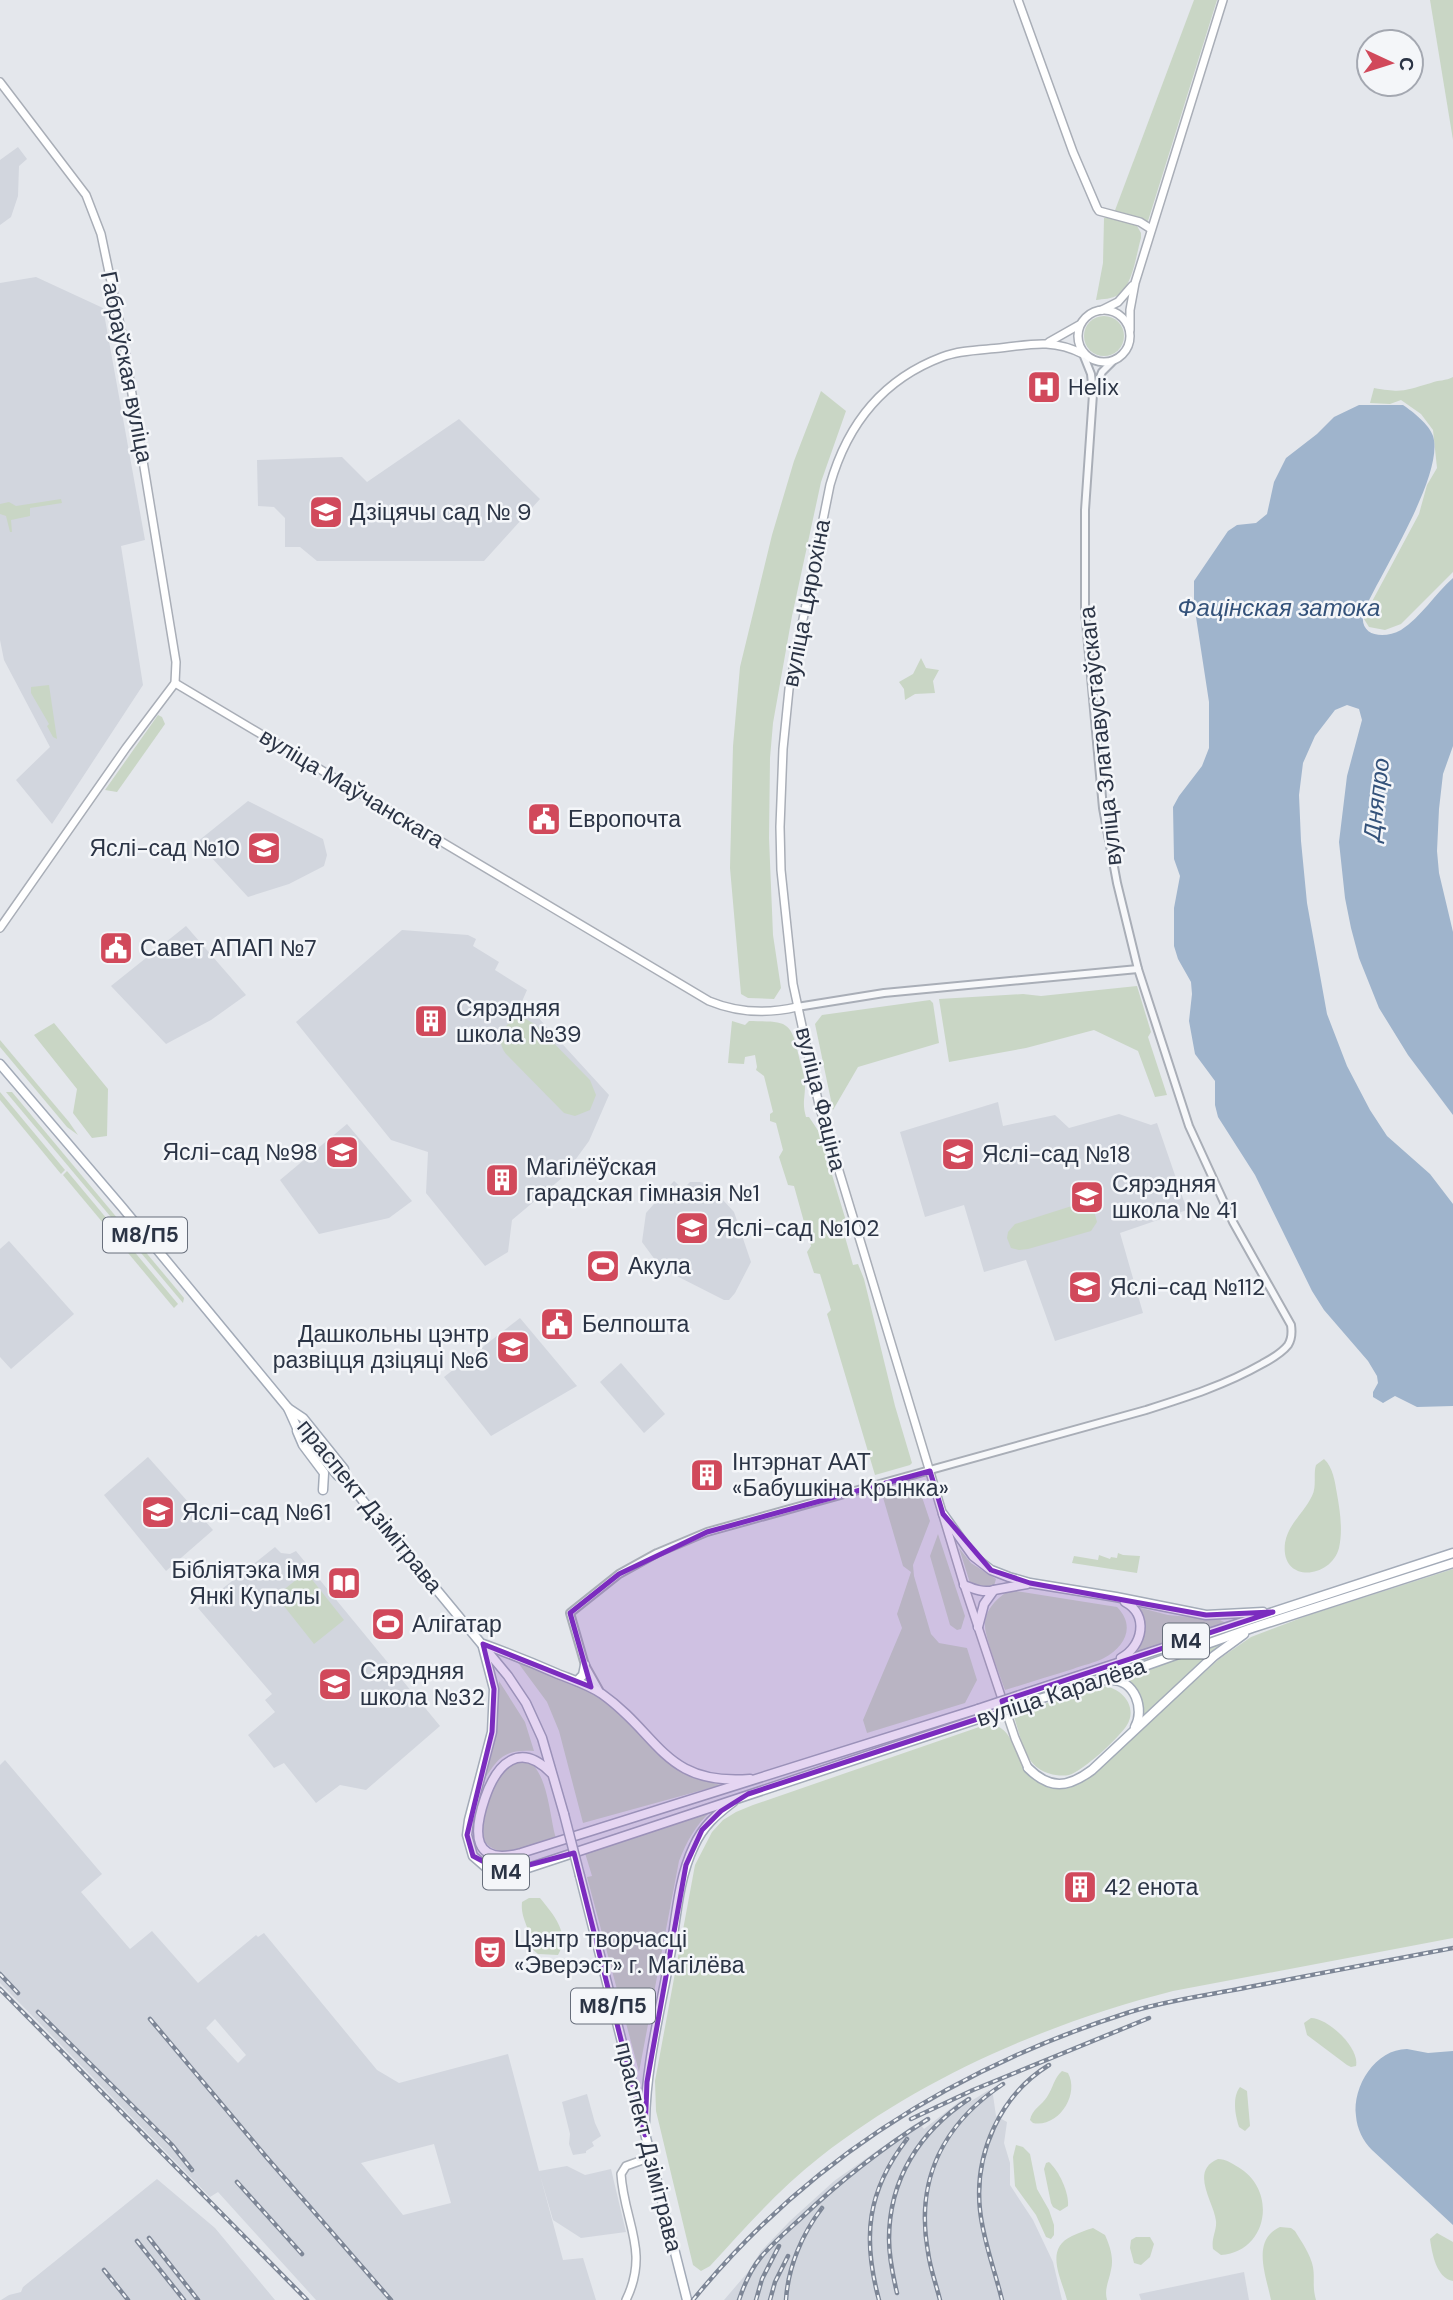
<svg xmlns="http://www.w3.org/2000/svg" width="1453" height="2300" font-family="'DM Sans',sans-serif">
<rect width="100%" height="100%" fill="#e4e7ec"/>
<g fill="#d2d6de" fill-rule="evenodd">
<path d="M18 147 27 159 19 166 18 196 11 217 0 225V160Z"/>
<path d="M36 277 103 308 145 540 121 546 143 685 52 824 16 780 50 747 4 660 0 640V283Z"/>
<path d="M459 419 540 499 484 561H317L300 547H285V518L274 507 258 506 257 460 342 457 367 482Z"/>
<path d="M248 801 323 839 327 855 324 866 289 884 248 897 197 842Z"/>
<path d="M186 926 246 995 211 1020 166 1044 111 986Z"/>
<path d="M402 930 468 935 476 939 473 946 499 962 495 970 527 990 520 1006 534 1013 609 1095 589 1141 562 1178 512 1220 508 1252 485 1266 426 1193 428 1152 391 1140 296 1022Z"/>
<path d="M998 1102 1003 1126 1055 1115 1069 1128 1119 1114 1151 1125 1157 1123 1187 1210 1120 1233 1143 1313 1055 1341 1026 1260 984 1272 964 1205 925 1217 900 1132Z"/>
<path d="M347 1124 412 1201 389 1218 319 1234 280 1180Z"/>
<path d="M674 1181 683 1189 690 1182H701L710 1186 734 1212 751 1262 735 1293 729 1300H724L661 1268 642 1242 646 1213Z"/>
<path d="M9 1241 74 1314 11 1369 0 1357V1249Z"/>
<path d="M520 1318 577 1386 491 1436 444 1377Z"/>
<path d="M621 1363 665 1414 644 1433 600 1382Z"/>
<path d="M148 1457 213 1530 166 1571 104 1495Z"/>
<path d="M275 1547 281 1553 290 1554 296 1551 440 1726 366 1790 340 1785 316 1803 284 1763 274 1768 248 1735 275 1712 265 1700 272 1694 198 1608Z"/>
<path d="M5 1760 102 1874 81 1892 130 1949 152 1931 198 1983 256 1935 258 1937 264 1933 377 2070 399 2083 508 2054 539 2171 567 2166 585 2175 611 2169 626 2232 581 2238 553 2220 540 2175 563 2260 583 2258 596 2300H316L218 2192 210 2197 0 1983V1765ZM215 2019 246 2055 238 2063 206 2028ZM434 2144 451 2203 403 2215 361 2163Z"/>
<path d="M989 2090 993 2095 996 2116 1007 2122 1004 2143 1010 2163V2185L1033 2220 1053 2262 1062 2300H724L748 2272 761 2251 790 2221 834 2181 915 2124H920L924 2129 960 2101 963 2106Z"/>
<path d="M587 2094 595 2123 601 2136 592 2142 594 2146 586 2151V2153L573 2155 569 2144 570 2134 562 2102Z"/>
<path d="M157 2179 215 2228 275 2300H1L9 2295 21 2292 23 2287Z"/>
<path d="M1244 2272 1249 2300H1141L1139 2294Z"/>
</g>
<g fill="#c9d6c5">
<path d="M1194 0H1217L1148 221 1114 213Z"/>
<path d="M1430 0H1453V140Z"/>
<path d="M1110 217 1137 226 1141 233V238C1136 255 1133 285 1118 295 1112 299 1103 299 1096 300L1103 263 1104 218Z"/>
<circle cx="1104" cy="336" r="20"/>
<path d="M1453 377V572L1401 624 1385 630 1369 627 1364 619 1368 609 1419 514 1427 485 1437 468 1433 430 1421 414 1401 400 1390 404 1370 403 1374 388C1403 393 1403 391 1431 383 1438 380 1446 381 1453 377Z"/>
<path d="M821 391 846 411 821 482 792 616 773 723 770 758 769 838 773 935 781 988 774 999 748 998 741 994 730 868 733 746 740 667 772 535 794 461Z"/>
<path d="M61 499 62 503 30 508V516L11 520 12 532H10L6 516 0 514V504L9 502 16 506Z"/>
<path d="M921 658 926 668 939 670 933 681 935 693 915 694 905 700 904 689 899 682 913 674Z"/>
<path d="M49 685 57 739 53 737 47 726 49 724 31 693V687Z"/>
<path d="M158 715 162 717 165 724 117 792 105 790Z"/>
<path d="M1137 986 1151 1032 1148 1037 1167 1095 1155 1097 1138 1051 1094 1030 1026 1048 949 1062 939 999 1023 994 1041 996Z"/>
<path d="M930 1000 933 1003 939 1043 858 1067 833 1110 815 1024 822 1015Z"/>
<path d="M516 1019H526L536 1025 590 1080 596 1095 590 1110 575 1116 564 1113 506 1054C496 1041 500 1026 516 1019Z"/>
<path d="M732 1021 745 1025 749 1021C786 1022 791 1019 799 1057 801 1066 805 1076 805 1085 805 1099 802 1103 806 1117H809L819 1132 850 1234 845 1237 853 1265 858 1264 864 1279 895 1406 912 1463 910 1465 875 1475 827 1314 831 1310 820 1274 814 1273 807 1252 811 1246 808 1233 801 1230V1224L804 1222 794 1186 788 1185 779 1157 783 1150 776 1123 770 1121V1114L773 1112 764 1076 756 1070 757 1067 755 1055 745 1057 744 1064 728 1063Z"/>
<path d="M54 1023 108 1089 107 1136 92 1138 73 1113 77 1089 34 1035Z"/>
<path d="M0 1040 69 1122 78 1135 67 1127 0 1047Z"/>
<path d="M0 1092 65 1170 61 1174 0 1100Z"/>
<path d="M6 1092H12L184 1298 183 1303Z"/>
<path d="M67 1171 178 1304 174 1308 63 1175Z"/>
<path d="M1078 1204 1093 1207 1097 1222 1091 1231 1028 1249 1019 1250 1011 1248 1007 1238 1008 1232 1015 1224Z"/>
<path d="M1324 1459C1333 1467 1335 1482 1337 1494 1340 1511 1343 1530 1339 1548 1331 1579 1280 1584 1285 1543 1288 1524 1304 1513 1312 1496 1317 1486 1313 1475 1316 1465Z"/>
<path d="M915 1483 919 1488 930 1521 913 1565 914 1576 931 1634 939 1643 967 1648 977 1680 965 1703 867 1733 863 1720 902 1628 897 1614 911 1572 903 1566 882 1494 883 1492Z"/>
<path d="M938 1534 965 1616 961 1629 957 1630 950 1625 930 1556Z"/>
<path d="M959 1548 971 1563 996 1579 994 1586C985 1589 978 1588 970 1583Z"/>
<path d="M1118 1553 1123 1555 1140 1556 1137 1573 1072 1563 1074 1556 1098 1560 1099 1555 1110 1559 1111 1557 1117 1558Z"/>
<path d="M1453 1569V1938L1173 1991C1048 2023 922 2077 820 2157 779 2189 745 2228 710 2266L701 2271 693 2265 656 2111 655 2081 695 1865 712 1832 723 1820 736 1812 753 1805 985 1725C1022 1721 1009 1777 1051 1788 1065 1791 1075 1787 1086 1779L1219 1659 1251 1637 1309 1615Z"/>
<path d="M306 1572 344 1620 314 1644 276 1596Z"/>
<path d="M1010 1590 1117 1607C1136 1626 1125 1647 1104 1658 1095 1663 1083 1665 1073 1669 1050 1676 1028 1683 1005 1690 1001 1678 984 1635 985 1625 985 1609 998 1597 1010 1590Z"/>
<path d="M1137 1607 1168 1615 1220 1620 1226 1623 1137 1653C1145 1634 1149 1625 1137 1607Z"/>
<path d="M1226 1641 1142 1717 1140 1699 1126 1681 1129 1675Z"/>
<path d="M516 1660C544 1671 575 1680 601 1696 633 1717 652 1754 685 1773 696 1779 709 1782 721 1785L583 1823 559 1731 547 1702Z"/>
<path d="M499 1681 525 1722 534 1751C503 1749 498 1758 482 1783L496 1733Z"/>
<path d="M1099 1686C1119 1685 1139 1705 1127 1725 1119 1738 1083 1771 1069 1775 1059 1777 1046 1774 1038 1768 1023 1757 1019 1730 1013 1714Z"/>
<path d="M526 1761C548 1768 550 1821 556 1838L505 1853C471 1844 478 1822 489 1796 494 1783 497 1772 510 1764 514 1761 520 1761 526 1761Z"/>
<path d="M711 1811C695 1826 687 1841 679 1861L639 2072 587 1877 592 1876 585 1853Z"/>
<path d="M529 1898H540C553 1914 571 1934 558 1955L538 1954 531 1948C532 1929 520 1920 522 1902Z"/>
<path d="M1311 2018C1328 2018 1360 2048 1356 2066L1351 2067 1347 2065 1307 2035 1304 2023Z"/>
<path d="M1062 2071 1068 2073C1080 2095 1058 2128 1033 2123L1030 2120C1032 2109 1042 2105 1047 2097 1053 2088 1054 2078 1062 2071Z"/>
<path d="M1240 2087 1247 2091 1250 2126 1245 2131 1239 2127C1235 2115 1232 2097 1240 2087Z"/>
<path d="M1016 2145 1023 2147 1030 2154 1037 2189 1049 2210 1054 2225V2235L1051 2239 1046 2237 1036 2215 1015 2186 1013 2157Z"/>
<path d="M1218 2159C1226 2159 1231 2163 1238 2167 1278 2190 1268 2252 1221 2255L1213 2249C1211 2239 1217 2230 1216 2221 1214 2202 1189 2171 1218 2159Z"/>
<path d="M1049 2162C1059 2171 1069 2192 1068 2206L1060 2211 1053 2207 1051 2203 1044 2169 1046 2163Z"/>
<path d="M1280 2227 1291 2228 1295 2231C1301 2241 1311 2255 1313 2267 1315 2279 1312 2286 1316 2300H1271C1266 2275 1251 2240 1280 2227Z"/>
<path d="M1093 2228 1105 2235C1110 2246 1114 2258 1111 2270 1109 2281 1104 2289 1107 2300H1067C1061 2277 1044 2249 1072 2236 1079 2233 1085 2230 1093 2228Z"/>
<path d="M1437 2233 1453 2242V2281C1436 2278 1432 2253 1430 2239Z"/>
<path d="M1136 2237H1150L1154 2244 1150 2257 1141 2265 1134 2263 1130 2248 1131 2240Z"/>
</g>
<g fill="#9fb4cc">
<path d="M1359 405H1403C1413 412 1429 424 1433 436 1445 474 1380 574 1364 611 1357 636 1383 640 1401 630 1421 617 1435 594 1453 578V746L1443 774 1439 809 1437 851 1439 873 1453 932V1115L1408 1055 1379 1008 1359 958 1351 928 1345 898 1339 842 1347 776 1362 720 1359 709 1347 705 1335 710 1315 736 1303 763 1299 795 1301 841 1307 903 1327 1014 1347 1066 1370 1110 1387 1136 1430 1174 1453 1204V1406L1417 1407 1395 1396 1383 1403 1373 1397V1392L1378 1383 1377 1376 1368 1361 1324 1310 1312 1291 1255 1175 1218 1117 1215 1105V1081L1195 1054 1189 1021 1192 994 1191 982 1178 959 1174 946V908L1180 876 1174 859 1173 807 1179 796 1202 766 1209 748V702L1194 604V581L1228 531 1237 525 1256 523 1267 514 1274 482 1286 458 1317 434 1334 417Z"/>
<path d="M1407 2049 1428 2053 1453 2051V2225L1372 2150C1363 2141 1357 2129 1356 2116 1352 2086 1376 2049 1407 2049Z"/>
</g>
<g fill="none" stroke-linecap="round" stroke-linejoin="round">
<g stroke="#a9aeb7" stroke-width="10">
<g id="tertiary">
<path d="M1094 392 1102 372 1112 362"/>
<path d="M797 1007 884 993 1138 969"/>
<path d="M599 1690 585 1665 570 1613 619 1574 657 1553 707 1532 1146 1410C1187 1397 1225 1385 1262 1364 1271 1359 1281 1354 1288 1345 1292 1339 1292 1332 1291 1325L1233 1222 1189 1126 1138 969 1117 883 1103 808 1085 611V510L1093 394 1091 374 1083 354"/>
</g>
</g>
<g stroke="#a9aeb7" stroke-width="10">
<g id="secondary">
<path d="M1018 0 1073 152 1097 208 1099 211 1140 222 1151 229"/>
<path d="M0 82 86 195 101 234 123 339 176 662 175 683"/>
<circle cx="1104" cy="336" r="26"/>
<path d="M1102 310 1118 302 1132 286"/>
<path d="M1130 330V310L1135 283 1223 0"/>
<path d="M1049 342 1079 325"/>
<path d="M0 928 126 748 175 683 709 1001C738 1013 767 1014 797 1007"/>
<path d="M1028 1768 1015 1738 964 1585 863 1250 819 1105 793 984 781 870 780 827 783 749 789 689 830 485C847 425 881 380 942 357 960 350 981 350 1000 348 1032 344 1053 339 1083 354"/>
<path d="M626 2300C650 2251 624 2222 621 2174L626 2166 651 2157"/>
</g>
</g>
<g stroke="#a3abb8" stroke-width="11">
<g id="primary">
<path d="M0 1064 122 1207 288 1408 303 1418 344 1469 345 1479 508 1676 526 1703 542 1738 564 1814"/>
<path d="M288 1408 297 1428 338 1476 345 1479"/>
<path d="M297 1431 303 1445 324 1473 323 1490"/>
<path d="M943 1514 973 1556 991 1570 1009 1577 1030 1583 1116 1597 1206 1615 1263 1612"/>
<path d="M964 1585C974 1589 983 1593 994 1590"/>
<path d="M978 1627 984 1604 994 1590 1027 1584"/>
<path d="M483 1644C508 1653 533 1663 558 1674 573 1680 589 1685 602 1694 660 1735 664 1786 750 1779"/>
<path d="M483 1647 494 1689 492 1732 469 1820 467 1835 473 1856 488 1869 503 1872 525 1869 981 1718"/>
<path d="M1121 1658C1143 1646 1149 1615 1125 1602"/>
<path d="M1111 1680C1135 1680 1145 1709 1135 1727"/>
<path d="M577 1681 583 1675 585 1665"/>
<path d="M1029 1692 1453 1553"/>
<path d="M1032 1701 1105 1680 1252 1628 1453 1563"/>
<path d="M1028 1768C1050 1790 1068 1788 1092 1770L1214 1656 1244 1634"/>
<path d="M551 1773C520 1741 497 1763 485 1798 473 1833 472 1866 521 1853L978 1709"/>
<path d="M580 1876 687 2300"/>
<path d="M645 2122C646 2065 660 2012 670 1956 676 1920 678 1879 694 1846 703 1826 716 1815 733 1802"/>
</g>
</g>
<use href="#tertiary" stroke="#f7f8fa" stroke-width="6"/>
<use href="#secondary" stroke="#fff" stroke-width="7"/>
<use href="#primary" stroke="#fff" stroke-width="8"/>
<g stroke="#7d8696" stroke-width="4.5">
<g id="rail">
<path d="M0 1974 18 1993"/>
<path d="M0 1989 307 2300"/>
<path d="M38 2012 172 2145 192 2170"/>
<path d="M150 2019 268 2159 391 2300"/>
<path d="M911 2119 973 2090 1149 2018"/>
<path d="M237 2182 302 2254"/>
<path d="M149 2238 198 2300"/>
<path d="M137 2241 184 2300"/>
<path d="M104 2270 128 2300"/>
<path d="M897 2293C893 2276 889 2258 889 2239 889 2179 920 2131 969 2099"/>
<path d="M693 2300C808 2159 957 2067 1130 2012 1168 2000 1210 1995 1249 1987 1317 1974 1385 1961 1453 1948"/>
<path d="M739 2300C744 2285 751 2269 761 2257 773 2243 787 2231 800 2219 839 2182 882 2148 928 2119"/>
<path d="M756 2300 762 2279 779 2246"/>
<path d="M770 2300 775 2282 788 2256"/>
<path d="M786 2300C788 2267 802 2234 822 2208"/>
<path d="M879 2300C862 2237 867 2191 907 2139"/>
<path d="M940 2300C936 2284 930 2268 928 2252 915 2180 943 2124 1003 2084"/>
<path d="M1002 2300C995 2271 983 2240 980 2210 974 2154 1000 2095 1049 2065"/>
</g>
</g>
<use href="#rail" stroke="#f4f6f9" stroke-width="2" stroke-dasharray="5" stroke-linecap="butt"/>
<g stroke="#a3abb8" stroke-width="11" stroke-linecap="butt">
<g id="primary-bridge">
<path d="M978 1709 1029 1692"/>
<path d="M981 1718 1032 1701"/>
<path d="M564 1814 580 1876"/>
</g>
</g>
<use href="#primary-bridge" stroke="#fff" stroke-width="8"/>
</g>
<path fill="#7b2cbf" fill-opacity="0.2" stroke="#7b2cbf" stroke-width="5" stroke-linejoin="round" d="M930 1471 943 1514 991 1570 1030 1583 1206 1615 1273 1612 1002 1701 1005 1710 748 1794 721 1811 702 1830 686 1865 647 2082 645 2135 574 1853 503 1872 473 1856 467 1835 492 1732 494 1689 483 1644 591 1687 570 1613 619 1574 707 1532Z"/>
<defs>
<g id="hospital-square" transform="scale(1.75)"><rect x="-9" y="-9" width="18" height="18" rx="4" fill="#d1495b" stroke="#f4f6f9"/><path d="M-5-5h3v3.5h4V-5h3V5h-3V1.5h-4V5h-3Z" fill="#fff"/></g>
<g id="school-square" transform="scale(1.75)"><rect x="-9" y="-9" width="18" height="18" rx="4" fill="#d1495b" stroke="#f4f6f9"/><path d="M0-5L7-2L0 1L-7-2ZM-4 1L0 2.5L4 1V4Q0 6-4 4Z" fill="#fff"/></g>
<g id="civic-square" transform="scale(1.75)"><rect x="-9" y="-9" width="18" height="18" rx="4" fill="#d1495b" stroke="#f4f6f9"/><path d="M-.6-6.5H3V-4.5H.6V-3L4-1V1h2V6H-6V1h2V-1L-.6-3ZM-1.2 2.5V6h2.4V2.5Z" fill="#fff"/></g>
<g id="building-square" transform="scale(1.75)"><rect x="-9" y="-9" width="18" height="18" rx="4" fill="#d1495b" stroke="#f4f6f9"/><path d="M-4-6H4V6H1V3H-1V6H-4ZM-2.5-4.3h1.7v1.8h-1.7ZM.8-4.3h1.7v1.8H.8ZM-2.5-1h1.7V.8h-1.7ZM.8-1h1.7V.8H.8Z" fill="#fff"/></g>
<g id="stadium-square" transform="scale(1.75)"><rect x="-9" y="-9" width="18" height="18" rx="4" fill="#d1495b" stroke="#f4f6f9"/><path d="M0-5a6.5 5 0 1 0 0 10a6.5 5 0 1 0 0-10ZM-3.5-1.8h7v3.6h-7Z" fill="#fff"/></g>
<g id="library-square" transform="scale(1.75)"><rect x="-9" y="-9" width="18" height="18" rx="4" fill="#d1495b" stroke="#f4f6f9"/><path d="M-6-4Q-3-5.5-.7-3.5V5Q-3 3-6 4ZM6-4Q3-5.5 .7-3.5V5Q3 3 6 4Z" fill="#fff"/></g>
<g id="theatre-square" transform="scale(1.75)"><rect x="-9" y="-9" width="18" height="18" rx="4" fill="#d1495b" stroke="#f4f6f9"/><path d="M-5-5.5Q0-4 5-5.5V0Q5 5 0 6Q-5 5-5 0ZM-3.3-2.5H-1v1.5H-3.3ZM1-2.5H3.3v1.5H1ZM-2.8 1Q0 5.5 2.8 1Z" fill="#fff"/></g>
</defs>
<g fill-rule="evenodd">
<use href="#hospital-square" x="1044" y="387"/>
<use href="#school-square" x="326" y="512"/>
<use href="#civic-square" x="544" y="819"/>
<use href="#school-square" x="264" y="848"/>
<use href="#civic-square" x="116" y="948"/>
<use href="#building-square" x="431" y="1021"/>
<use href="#school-square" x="342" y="1152"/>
<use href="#school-square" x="958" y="1154"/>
<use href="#building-square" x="502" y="1180"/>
<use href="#school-square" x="1087" y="1197"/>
<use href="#school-square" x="692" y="1228"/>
<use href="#stadium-square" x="603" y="1266"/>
<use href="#school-square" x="1085" y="1287"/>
<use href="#civic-square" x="557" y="1324"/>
<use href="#school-square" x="513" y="1347"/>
<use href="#building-square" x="707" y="1475"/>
<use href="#school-square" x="158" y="1512"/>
<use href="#library-square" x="344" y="1583"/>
<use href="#stadium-square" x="388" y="1624"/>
<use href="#school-square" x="335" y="1684"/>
<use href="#building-square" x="1080" y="1887"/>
<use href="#theatre-square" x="490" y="1952"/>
</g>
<g text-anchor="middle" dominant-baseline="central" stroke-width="5" stroke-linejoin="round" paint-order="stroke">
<g fill="#f4f6f9" stroke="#676e7b" stroke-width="2">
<rect x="103" y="1217.5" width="84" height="35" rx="5"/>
<rect x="1163" y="1623.5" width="46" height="35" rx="5"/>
<rect x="483" y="1854.5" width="46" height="35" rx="5"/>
<rect x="571" y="1988.5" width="84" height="35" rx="5"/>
</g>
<g font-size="21" font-weight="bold" fill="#2b3445">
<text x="145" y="1235">М8/П5</text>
<text x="1186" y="1641">М4</text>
<text x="506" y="1872">М4</text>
<text x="613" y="2006">М8/П5</text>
</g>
<g font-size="23" fill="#2b3445" stroke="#f4f6f9">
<text transform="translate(127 367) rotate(79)">Габраўская вуліца</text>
<text transform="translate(806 603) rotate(-79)">вуліца Цярохіна</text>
<text transform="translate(1100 736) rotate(-96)">вуліца Златавустаўскага</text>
<text transform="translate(352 788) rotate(31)">вуліца Маўчанскага</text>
<text transform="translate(821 1099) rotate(76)">вуліца Фаціна</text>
<text transform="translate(370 1506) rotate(51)">праспект Дзімітрава</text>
<text transform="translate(1061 1692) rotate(-18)">вуліца Каралёва</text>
<text transform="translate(649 2147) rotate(76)">праспект Дзімітрава</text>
</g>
<g font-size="23" fill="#2b3445" stroke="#f4f6f9" text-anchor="start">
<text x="1068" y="387">Helix</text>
<text x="350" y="512">Дзіцячы сад № 9</text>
<text x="568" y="819">Европочта</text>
<text x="240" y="848" text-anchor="end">Яслі-сад №10</text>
<text x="140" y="948">Савет АПАП №7</text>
<text x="456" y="1008">Сярэдняя<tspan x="456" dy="26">школа №39</tspan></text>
<text x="318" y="1152" text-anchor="end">Яслі-сад №98</text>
<text x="982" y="1154">Яслі-сад №18</text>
<text x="526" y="1167">Магілёўская<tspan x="526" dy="26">гарадская гімназія №1</tspan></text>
<text x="1112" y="1184">Сярэдняя<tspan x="1112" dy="26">школа № 41</tspan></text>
<text x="716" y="1228">Яслі-сад №102</text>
<text x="628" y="1266">Акула</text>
<text x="1110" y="1287">Яслі-сад №112</text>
<text x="582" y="1324">Белпошта</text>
<text x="489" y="1334" text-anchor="end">Дашкольны цэнтр<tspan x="489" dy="26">развіцця дзіцяці №6</tspan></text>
<text x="732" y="1462">Інтэрнат ААТ<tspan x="732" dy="26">«Бабушкіна Крынка»</tspan></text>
<text x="182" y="1512">Яслі-сад №61</text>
<text x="320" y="1570" text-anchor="end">Бібліятэка імя<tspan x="320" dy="26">Янкі Купалы</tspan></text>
<text x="412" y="1624">Алігатар</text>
<text x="360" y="1671">Сярэдняя<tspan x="360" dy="26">школа №32</tspan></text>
<text x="1104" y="1887">42 енота</text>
<text x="514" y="1939">Цэнтр творчасці<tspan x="514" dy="26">«Эверэст» г. Магілёва</tspan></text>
</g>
<g font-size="24" font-style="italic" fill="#34527a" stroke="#f4f6f9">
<text x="1279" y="607">Фацінская затока</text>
<text transform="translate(1376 799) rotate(-83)">Дняпро</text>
</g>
</g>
<g transform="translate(1390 63) rotate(94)"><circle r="33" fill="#f4f6f9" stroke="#a4a8b1" stroke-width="2"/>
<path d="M0-5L12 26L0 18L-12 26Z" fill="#d1495b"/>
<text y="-10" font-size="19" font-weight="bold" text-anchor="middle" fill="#2b3445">С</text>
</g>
</svg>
